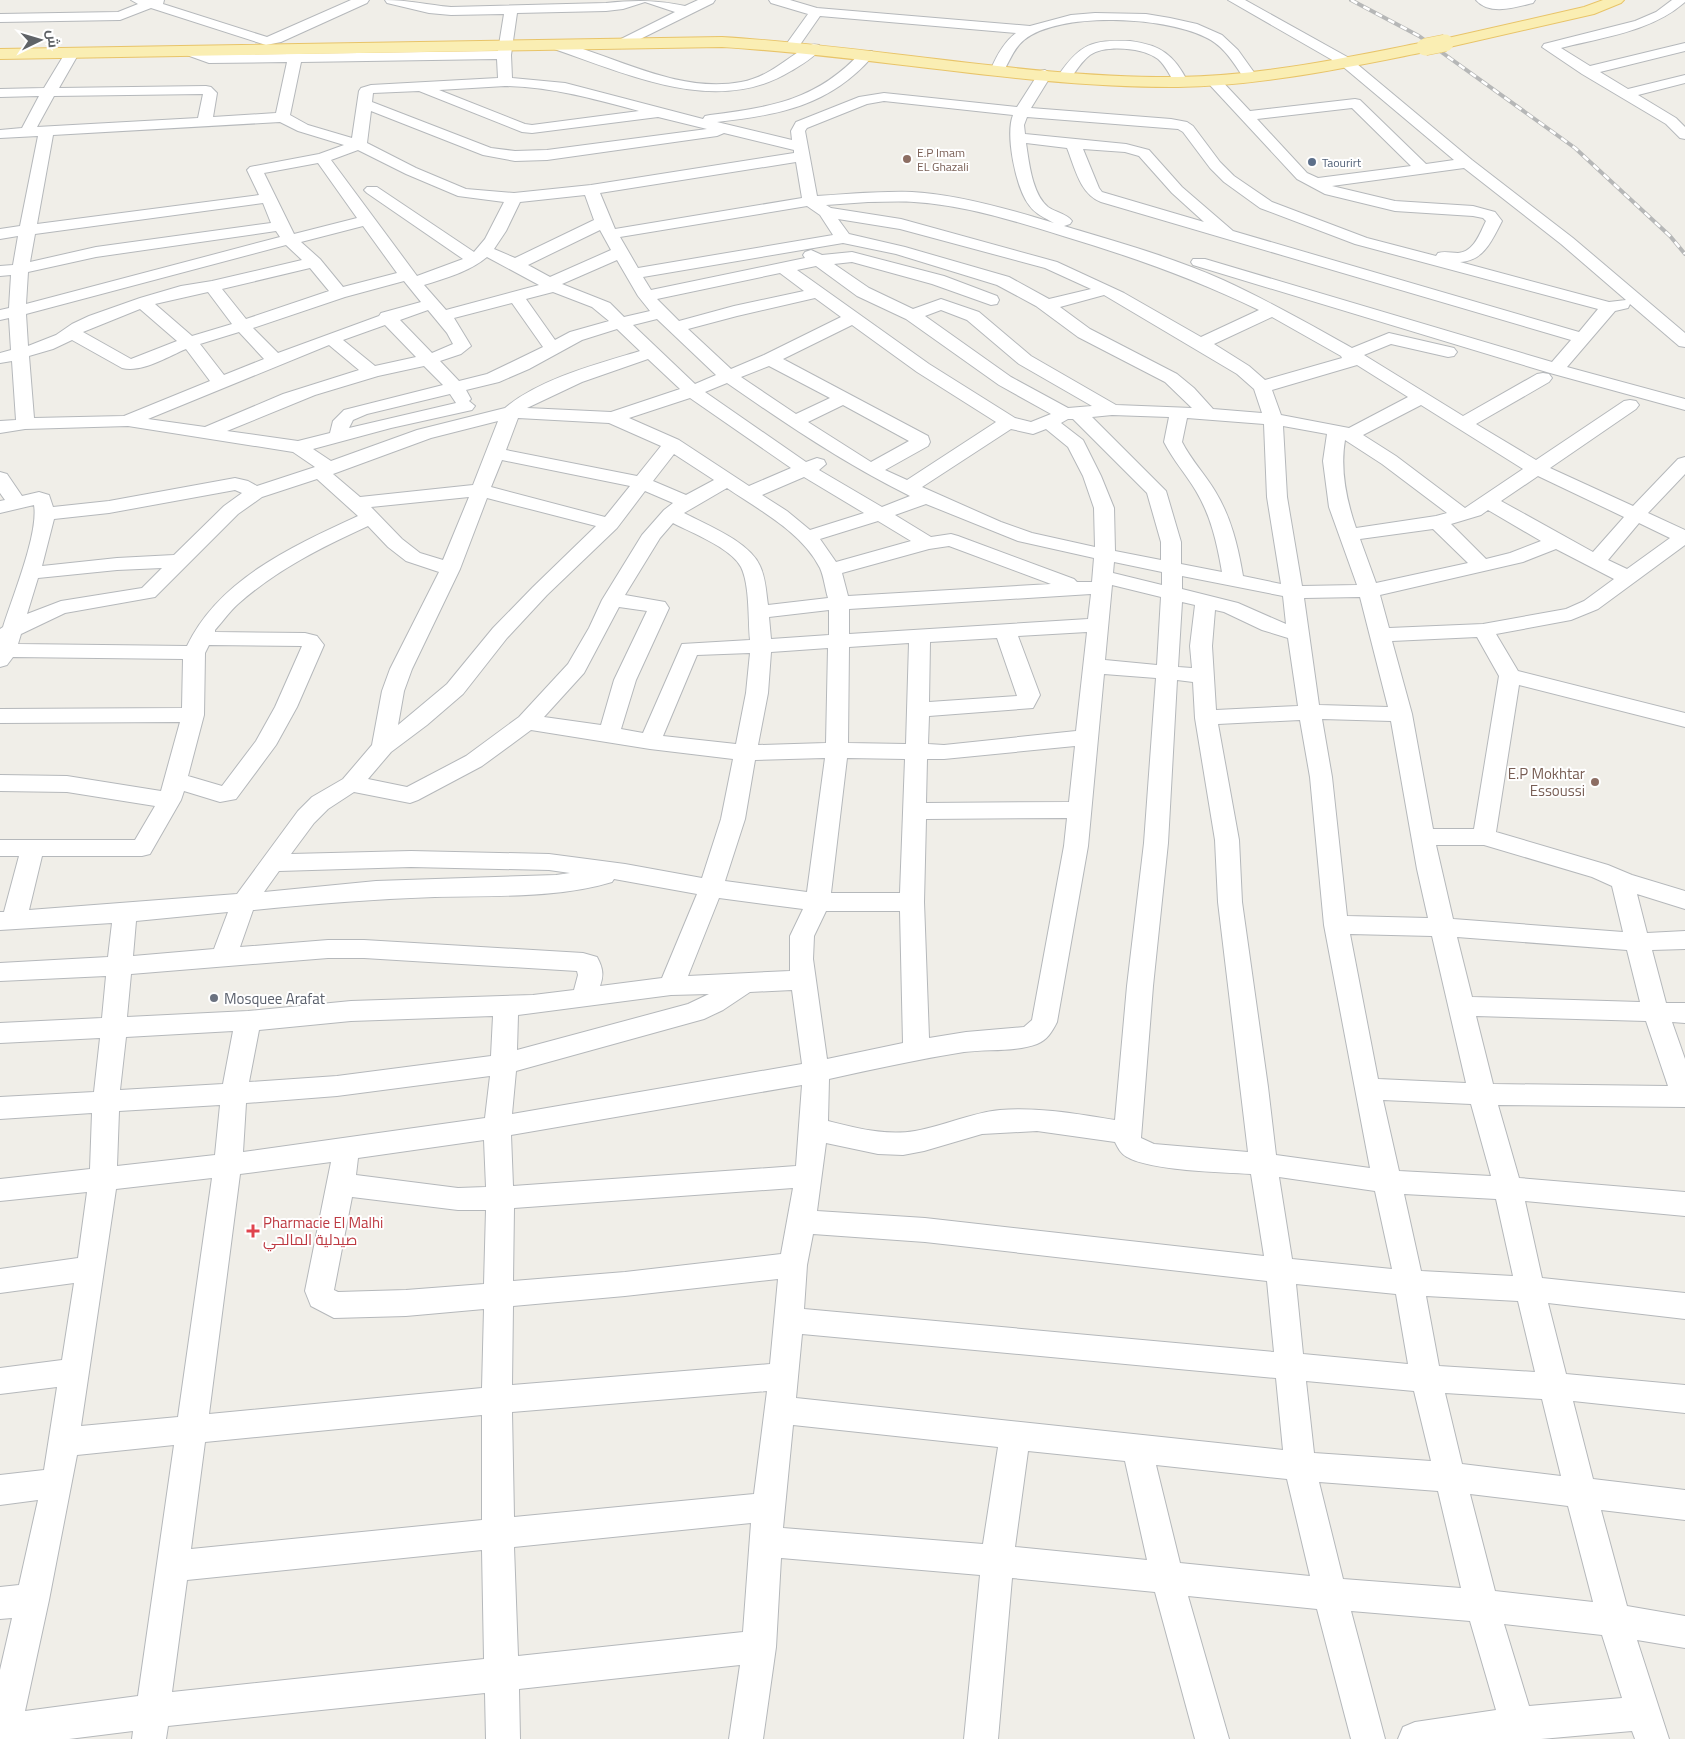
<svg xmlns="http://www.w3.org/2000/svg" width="1685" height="1739" font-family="'Titillium Web',Cairo,sans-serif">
<rect width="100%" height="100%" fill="#f0eee8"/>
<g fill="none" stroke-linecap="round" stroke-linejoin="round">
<g stroke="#b5b8bb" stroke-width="2">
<g id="minor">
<path d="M131 0H164L163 4 267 37 351 0H369L367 3 281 42 266 45 151 8 120 20 0 22V14L118 12 138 4Z"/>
<path d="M385 0C408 0 429 5 451 7L606 3C635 0 657 0 685 6L698 0H715L713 3 624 47 617 43 619 40 675 12 645 2 623 9 606 11 517 13 511 55 512 78 565 83 703 119 705 116 710 115C772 107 818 100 862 51H872L874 54 872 57C829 106 779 115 717 122L792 140 791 131 796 122 859 97 884 93 1017 107 1040 71 1045 70 1052 74 1031 108 1171 119 1187 122 1193 126 1220 162 1234 176 1272 202 1367 238 1436 256 1438 253C1445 251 1451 253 1458 253 1474 252 1480 233 1486 221L1483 218 1473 216 1395 211 1325 194 1297 179 1208 83 1206 80 1208 77H1218L1250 111 1355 99 1360 100 1426 164 1454 160 1341 65 1228 0H1245L1351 59 1472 160 1573 238 1685 333V347L1679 346 1630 304 1628 308 1615 311 1567 367 1685 399V410L1550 373 1193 265 1191 262 1193 259H1205L1552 362 1571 340 1101 202C1080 194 1075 168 1067 148L1026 143C1029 162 1032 194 1048 207 1055 212 1067 214 1072 221L1070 224 1064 226C1117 242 1172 257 1223 280 1267 300 1309 324 1352 348L1389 333 1454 348 1457 352 1454 356 1448 357 1391 344 1364 355 1463 416 1537 374 1543 373 1549 374 1552 378 1549 382 1476 424 1536 460 1624 401 1630 400 1636 401 1639 405 1636 409 1550 468 1633 506 1678 459 1685 457V474L1648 513 1685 530V545L1598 609 1571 620 1496 634 1518 671 1685 713V727L1519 685 1496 832 1608 865 1632 875 1685 891V909L1637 894 1647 933 1685 931V949L1652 950 1666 1003H1685V1023L1672 1022 1685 1059V1107L1498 1105 1519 1178 1685 1192V1216L1525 1201 1542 1278 1685 1293V1319L1548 1303 1566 1374 1685 1385V1413L1573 1401 1593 1479 1685 1490V1520L1601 1510 1627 1606 1685 1616V1648L1637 1640 1669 1739H1635L1632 1731 1541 1739H1398L1403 1727 1415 1722 1496 1710 1470 1621 1351 1611 1385 1739H1351L1317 1609 1188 1596 1229 1739H1195L1155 1592 1012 1578 998 1739H964L980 1575 781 1558 776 1647 763 1739H729L740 1665 519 1689 520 1739H486L485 1693 168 1726 166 1739H132L133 1731 69 1739H0V1670L12 1618 0 1619V1587L19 1585 38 1500 0 1505V1475L44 1470 57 1387 0 1394V1368L62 1360 74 1283 0 1293V1269L78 1258 87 1192 0 1201V1179L90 1169 92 1113 0 1119V1097L94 1092 100 1038 0 1043V1023L102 1018 106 976 0 981V963L108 957 112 923 0 930V912H4L19 856H0V840H135L155 806 67 792 0 791V775L67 776 161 791 180 722 0 723V709L182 708 183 659 13 657 7 665 0 667V629L3 627C12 598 39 533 34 505L0 513V501L5 500 0 493V472L7 474 22 496 39 492 49 495 53 507 109 501 235 478 248 481 257 486 315 467 293 452 128 426 25 429 0 433V421L16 420 12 361 0 363V353L11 350 9 318 0 320V310L9 308 11 275 0 276V266L13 265 18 236 0 239V229L20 226 38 136 0 138V130L22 128 39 96 0 97V89L44 88 67 50 72 49 79 53 59 88 206 86 211 87 217 93 213 117 276 113 287 62 209 63 184 54 182 51 189 47 211 55 498 51 504 14 451 15 429 13 387 3ZM497 59 498 78 371 85 361 88 359 91 352 138 308 125 290 115 301 62ZM505 86C552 87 594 99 639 111L532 125 525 124 439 90ZM419 91 522 132 532 133 658 117 707 129 547 150 515 151 491 148 372 102 373 93ZM203 94 198 118 37 127 54 96ZM884 101 1013 115C1005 135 1016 188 1029 205 1035 214 1045 218 1054 223 1012 210 956 194 912 192 880 191 849 194 817 196L805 131 807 128 867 104ZM1352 108 1411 166 1318 178 1307 173 1257 119ZM371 111 483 155 515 161 547 160 717 136 724 133 794 150V153L591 185 514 193 466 189 416 168 367 143ZM1027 117 1178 129 1183 132 1210 168 1224 182 1260 208 1355 244 1598 309 1579 332 1233 231 1182 187 1149 150 1126 144 1025 134 1024 125ZM280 122 298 131 344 145 319 154 250 167 247 170 259 195 37 224 53 135ZM1083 149 1125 152 1139 156 1172 193 1204 222 1102 192 1099 188ZM358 150 406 174 458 196 504 202 485 239 474 252 377 187H367L364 190 367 193 463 259 417 276 331 160ZM796 162 802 198 615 229 600 193ZM318 163 357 218 294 234 264 173ZM1464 168 1561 244 1626 300 1609 302 1460 262C1484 261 1492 240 1502 221L1495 212 1473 206 1395 201 1332 186ZM585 195 594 220 515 258 494 249 506 231 520 202ZM868 202C883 202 899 201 914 202 964 205 1015 221 1063 236 1130 256 1195 279 1259 310L1201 337 1124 293 1057 262 901 219 831 208 826 205ZM263 203 271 223 96 247 30 262 35 234ZM807 206 820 215 833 235 638 268 620 237ZM838 219 900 229 1045 268 1091 289 1049 299 1009 277 905 247 849 234ZM363 226 397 273 343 287 320 259 301 242ZM600 230 611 250 550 277 528 265ZM276 231 280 237 26 304 28 272 96 257ZM843 243 896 254 997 285 1036 306 1078 337 1165 382 1192 408 1116 405 1031 356 979 312 941 299 913 309 869 288 834 264 852 262 932 284 991 305 997 304 999 300 997 296 944 276 852 252 822 255 811 250 805 252 803 255 805 258 651 290 643 277ZM286 245 302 260 212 281 181 286 140 298 89 316 72 324 56 335 28 346 26 314ZM487 257 539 285 446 310 424 285C446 278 469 272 487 257ZM617 260 638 296 650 311 624 317 610 303 562 284ZM816 266 857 296 906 319 999 385 1051 414 1031 422 1015 418 929 364 797 270ZM310 268 329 291 246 319 222 289ZM780 273 804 291 734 306 679 321 657 299ZM404 281 421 302 381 313 379 316 278 353 253 328 345 297ZM208 292 232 324 192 336 155 304ZM553 292 592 307 609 321 570 332 555 340 526 299ZM1104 295 1237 374 1254 389 1262 413 1213 409 1194 388 1177 374 1090 329 1060 307ZM815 298 841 317 764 355 731 369 688 329 737 316ZM512 303 543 347 487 374 459 381 440 361 461 354 471 346 454 318ZM140 309 177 341 131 359 83 332ZM428 310 447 333 453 344 432 353 400 320ZM941 310 967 320 1019 364 1092 406 1068 408 1011 377 925 316ZM1272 317 1341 356 1342 358 1265 380 1249 366 1214 344ZM657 319 716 375 695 384 633 325ZM385 325 416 357 375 366 343 340ZM852 325 917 372 996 422 907 480 885 470 928 446 930 442 928 436 783 359ZM617 329 640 351C597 364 539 379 505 408L417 430 331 461 313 449 391 428 472 410 475 406 469 401 471 399 466 390 499 382 529 369 582 340ZM239 332 264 359 224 375 200 344ZM72 340 122 368C142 373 167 357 186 349L210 381 124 416 34 418 29 356 53 349ZM329 345 359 370 283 394 205 427 148 419ZM648 359 680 389 611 412 527 408 582 382ZM1357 365 1408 397 1349 428 1281 415 1272 390ZM424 366 443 385 344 410 333 421 330 433 298 441 227 431 315 395 378 376ZM769 366 830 398 796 414 741 377ZM727 383C786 424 845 464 910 496L882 507 819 470 826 464 824 460 817 458 806 462 705 392ZM450 394 456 403 349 428 353 420 367 414ZM690 398 791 468 749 486 679 440 629 418ZM843 405 909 441 871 462 808 422ZM1421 405 1523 469 1465 508 1396 456 1363 435ZM1112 415 1169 417 1164 442C1173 460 1186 474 1196 491 1211 516 1217 543 1222 572L1181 564V542L1166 491 1092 417ZM518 418 609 423 661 446 637 476 506 450ZM1187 418 1264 424 1267 497 1281 584 1243 576C1238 546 1231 517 1215 491 1205 474 1191 460 1182 442ZM1068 419H1073L1147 493 1161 542V560L1115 551 1114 508 1101 476 1083 440 1061 423ZM498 421 473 485 360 497 333 474 431 438ZM1283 426 1327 434 1323 461 1329 507 1357 585 1302 586 1287 497ZM1011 429 1033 434 1046 429 1068 447 1083 476 1094 508 1095 547 1032 533 1001 522 922 487ZM1345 440 1382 464 1447 513 1436 516 1356 528C1346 499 1340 470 1345 440ZM674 454 714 480 686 495 653 481ZM502 460 630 486 605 517 491 487ZM1538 476 1624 517 1593 552 1501 501ZM804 477 864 513 810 530 787 511 762 495ZM317 479 358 516C293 546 219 579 187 646L18 644 21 634 65 613 155 597 238 514 262 497ZM727 488C759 510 802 532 820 568 824 577 825 588 828 598L768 605C766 592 766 579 760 566 750 542 707 525 684 513ZM235 490 242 493 224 506 174 555 117 558 42 566 54 519 109 513ZM645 491 673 503 664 510 642 535 602 600 589 628 568 664 519 717 466 756 407 787 368 779 391 752 427 725 463 694 507 638 547 595 617 528ZM469 497 443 560 420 553 402 539 371 507ZM487 498 596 526 533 587 493 628 447 684 398 725 404 691 412 669 460 569ZM926 504 1018 541 1094 558 1092 582H1077L1074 579 958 536 951 534 931 537 895 515ZM1488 510 1541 541 1510 553 1486 559 1451 524 1481 515ZM878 521 911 541 836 562 820 539ZM673 523C692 533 731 548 741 567 750 585 748 620 750 640L682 644 643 733 621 729 636 680 669 608 665 602 625 595 660 538ZM1639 523 1670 538 1627 569 1608 560ZM368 526 388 547 406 561 439 572 390 669 382 691 372 745 343 779 312 797 298 811 237 894 29 910 42 856H142L150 854 181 800 184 791 220 802 236 799 276 745 297 707 324 645 317 636 305 633 215 632V630C223 621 230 611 238 604 276 570 322 547 368 526ZM1433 529 1468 563 1376 583 1360 539ZM949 546 1051 584 848 596 842 573 929 549ZM1556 549 1614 579 1584 601 1566 609 1483 624 1389 628 1380 595 1523 562ZM1114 562 1162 572V585L1113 573ZM162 568 142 588 61 601 27 614 38 578 117 570ZM1182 576 1283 596 1286 624 1238 603 1182 589ZM1112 585 1161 597 1157 665 1105 660ZM1091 594 1088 619 849 634V609ZM1360 597 1388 707 1319 705 1304 598ZM1182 602 1195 605 1190 646 1192 668 1178 667ZM619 607 647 611 614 680 601 725 544 717 584 673ZM829 610V635L771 639 769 617ZM1215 610 1224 612 1262 630 1288 638 1298 706 1216 710 1212 646ZM1087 632 1076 731 944 745 928 744 929 716 1033 708 1040 695 1018 636ZM1477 637 1499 676 1474 829H1433L1412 714 1392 641ZM997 638 1017 696 929 702 930 642ZM909 643 906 744 848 743 849 647ZM209 645 302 646 275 707 256 741 222 786 188 776 204 715 205 653ZM828 648 826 743 758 745 768 693 771 652ZM750 653 746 693 736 744 663 736 697 655ZM1104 674 1156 678 1144 843 1127 986 1115 1120C1077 1114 1039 1107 1000 1110 970 1113 944 1126 915 1131 885 1136 856 1128 828 1121L829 1079C874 1069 919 1059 964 1052 988 1049 1015 1052 1037 1044 1047 1040 1052 1032 1057 1022L1088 846ZM1177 680 1193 682 1195 718 1215 840 1218 902 1248 1152 1154 1144 1141 1138 1153 986 1168 843ZM1322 719 1391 721 1417 869 1428 918 1347 916 1332 777ZM1300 720 1310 777 1324 925 1370 1168 1276 1155 1268 1087 1242 902 1239 840 1218 724ZM531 730 650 749 733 759 721 819 702 878 625 864 549 854 411 851 291 854 314 823 328 809 354 792 410 803 418 800 482 766ZM1075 746 1069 802 926 803 927 759H944ZM825 758 807 892 725 881 745 819 755 760ZM847 758 905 759 900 893H831ZM1067 818 1064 846 1032 1020 1024 1027 966 1032 929 1038 924 902 926 819ZM1436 845H1484L1592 877 1612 886 1623 932 1453 919ZM411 867 549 870 570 873 556 875 376 881 264 892 279 871ZM614 879 697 894 662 978 600 986C604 975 603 968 597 957L583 953 364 940H328L240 947 253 910C313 904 374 899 435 897 493 895 556 899 612 882ZM719 898 803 909 790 936V971L688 976ZM826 911H900L903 1043 827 1059 813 959 814 936ZM228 912 214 949 133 956 136 921ZM1350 934 1432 936 1466 1083 1378 1079ZM1457 937 1627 950 1640 1002 1472 997ZM328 958H364L577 971 578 975 574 990 533 995 351 1001 248 1011 127 1017 131 974ZM792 990 802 1064 512 1114 516 1071 704 1019 723 1010 750 992ZM709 994 688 1004 517 1050 518 1015 671 995ZM493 1016 491 1056 337 1076 249 1082 259 1030 351 1021ZM1476 1016 1646 1021 1668 1086 1493 1084ZM233 1031 223 1084 120 1090 126 1037ZM490 1076 485 1118 243 1152 246 1103 337 1096ZM802 1085 796 1166 513 1186 511 1135ZM1383 1100 1471 1104 1491 1176 1399 1171ZM220 1105 215 1155 117 1166 119 1111ZM1037 1131 1115 1142C1118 1148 1121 1154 1127 1157 1151 1171 1221 1172 1251 1174L1264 1256 925 1218 817 1211 826 1143 878 1154 903 1155 924 1151 982 1134ZM484 1140 486 1187 458 1188 356 1175 358 1158ZM331 1162 305 1291 311 1306 334 1318 406 1316 484 1309 482 1388 209 1414 240 1174ZM1279 1177 1375 1191 1392 1269 1292 1259ZM212 1178 178 1417 81 1426 116 1189ZM793 1188 781 1254 625 1272 513 1281 514 1208ZM1404 1194 1496 1199 1513 1276 1421 1271ZM352 1197 458 1210H486L484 1284 406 1290 338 1292 334 1290ZM813 1234 925 1242 1267 1281 1274 1352 804 1309 807 1265ZM778 1279 770 1364 512 1385 513 1306 625 1296ZM1296 1284 1396 1294 1408 1364 1303 1354ZM1426 1296 1518 1301 1535 1372 1439 1366ZM802 1334 1276 1378 1283 1450 796 1398ZM1306 1381 1414 1391 1431 1461 1314 1453ZM767 1391 754 1494 514 1517 512 1412ZM1445 1393 1542 1399 1561 1476 1462 1464ZM482 1415V1520L191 1549 205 1442ZM793 1425 998 1447 983 1544 783 1528ZM174 1445 138 1696 25 1711 49 1600 77 1455ZM1028 1451 1125 1461 1147 1560 1015 1547ZM1156 1465 1287 1479 1310 1576 1180 1563ZM1319 1482 1438 1491 1461 1588 1343 1579ZM1470 1494 1568 1506 1593 1602 1495 1591ZM751 1523 743 1632 518 1656 514 1547ZM482 1550 484 1659 172 1692 187 1580ZM1504 1624 1602 1635 1622 1698 1529 1706Z"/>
<path d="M769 0H790L817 8 1030 26 1071 15 1095 13 1146 14 1170 18 1197 24 1222 35 1238 50 1258 78 1256 81H1246C1234 64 1225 46 1205 37 1165 17 1060 11 1024 40 1013 49 1010 61 1003 72L998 73 991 69C997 55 1004 42 1016 33L820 16 797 49 792 50 785 46 808 14 771 3Z"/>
<path d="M1476 0H1535L1533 3C1516 7 1490 16 1476 0Z"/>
<path d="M1672 0H1685V2C1651 32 1603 37 1561 48L1590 66 1685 43V51L1600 72 1628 89 1685 75V83L1638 95 1676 118 1685 127V139L1680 138 1666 124 1582 74 1542 47 1544 44 1635 21 1656 12Z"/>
<path d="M553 40C614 55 677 94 741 82 769 77 785 59 808 46 812 44 815 44 819 45L821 48C814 58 801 65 791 71 715 118 624 72 548 47L546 44Z"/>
<path d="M1130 41C1161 45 1174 55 1188 82L1186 85H1176C1170 76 1166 66 1158 59 1144 48 1106 44 1090 55 1082 61 1076 71 1070 79H1060L1058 76C1080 44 1091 40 1130 41Z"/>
</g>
</g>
<g stroke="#e8c469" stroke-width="2">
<g id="major">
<path d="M1603 0H1624L1621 3 1594 14 1445 48 1439 46 1437 43 1439 40 1584 7Z"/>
<path d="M722 37C874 46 1025 78 1178 77 1261 76 1344 58 1425 42L1431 44 1433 47 1431 50 1425 52C1344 68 1261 86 1178 87 1026 88 874 56 722 47L0 59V49Z"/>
</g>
</g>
<use href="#minor" fill="#fff" fill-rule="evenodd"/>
<use href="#major" fill="#faeeb3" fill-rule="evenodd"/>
<g stroke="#b6b7b7" stroke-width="4">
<path id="rail" d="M1351 0 1419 36 1575 148 1670 236 1685 254"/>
</g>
<use href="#rail" stroke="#fff" stroke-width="2.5" stroke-dasharray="7" stroke-linecap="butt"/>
<g stroke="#e8c469" stroke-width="18" stroke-linecap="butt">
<path id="major-bridge" d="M1425 47 1445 43"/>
</g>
<use href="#major-bridge" stroke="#faeeb3" stroke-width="17"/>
</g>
<g fill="#8d6e63" stroke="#fff" stroke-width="2">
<circle cx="907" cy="159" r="5"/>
<circle cx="1595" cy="782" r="5"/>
</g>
<circle fill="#5c6f8a" stroke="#fff" stroke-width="2" cx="1312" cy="162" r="5"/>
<circle fill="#6b7280" stroke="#fff" stroke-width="2" cx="214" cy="998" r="5"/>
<path fill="#e0444e" stroke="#fff" stroke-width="2" d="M250.5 1223.5h5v5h5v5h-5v5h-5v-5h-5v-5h5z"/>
<g text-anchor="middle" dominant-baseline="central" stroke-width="4" stroke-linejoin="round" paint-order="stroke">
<g font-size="12" fill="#785e54" stroke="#fff" text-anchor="start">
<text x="917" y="152">E.P Imam<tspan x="917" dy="14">EL Ghazali</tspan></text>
</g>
<g font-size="12" fill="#4e5e75" stroke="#fff" text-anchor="start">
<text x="1322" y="162">Taourirt</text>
</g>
<g font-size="15" fill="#785e54" stroke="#fff" text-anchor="end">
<text x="1585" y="773">E.P Mokhtar<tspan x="1585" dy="17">Essoussi</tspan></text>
</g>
<g font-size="15" fill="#5b616d" stroke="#fff" text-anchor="start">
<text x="224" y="998">Mosquee Arafat</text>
</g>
<g font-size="15" fill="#be3a42" stroke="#fff" text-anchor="start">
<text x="263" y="1222">Pharmacie El Malhi<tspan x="263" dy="17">صيدلية المالحي</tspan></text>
</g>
</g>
<g transform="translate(40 40) rotate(85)" stroke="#ffffff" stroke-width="4" paint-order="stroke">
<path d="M0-4L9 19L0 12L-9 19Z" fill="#5f6367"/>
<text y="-8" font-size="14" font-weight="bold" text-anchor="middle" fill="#5f6367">ش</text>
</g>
</svg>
